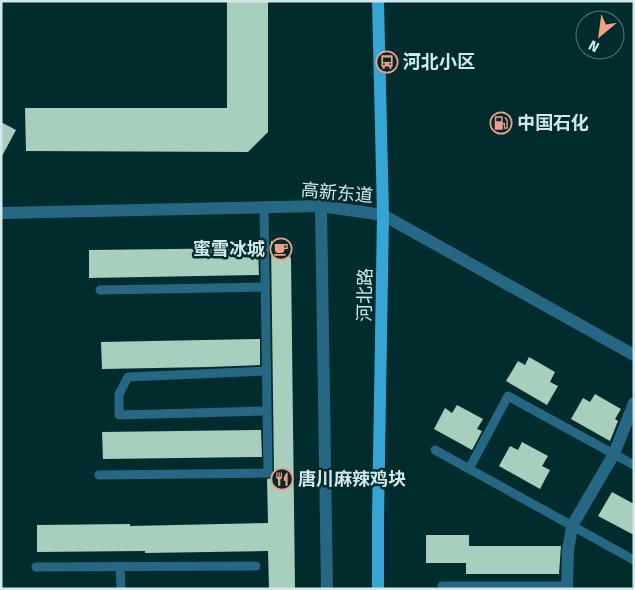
<svg xmlns="http://www.w3.org/2000/svg" width="635" height="590" font-family="'Fira Sans','Noto Sans SC',sans-serif">
<rect width="100%" height="100%" fill="#002c2e"/>
<g fill="#a8cebd">
<path d="M227 1H268V132L248 152 26 151 25 108H227Z"/>
<path d="M1 122 16 130 1 158Z"/>
<path d="M271 241H277L285 246 289 252 291 259 295 589H269L268 551 145 553V551L37 552V525L130 524V526L268 523 267 479 272 478 274 473Z"/>
<path d="M258 248 259 275 89 278V250Z"/>
<path d="M260 339V365L209 367 102 369 101 342Z"/>
<path d="M529 357 555 372 550 382 558 386 547 405 506 381 518 361 525 365Z"/>
<path d="M595 394 621 409 615 419 618 421 610 441 571 419 583 398 590 402Z"/>
<path d="M457 405 483 419 477 429 482 431 472 450 434 429 445 408 452 413Z"/>
<path d="M261 430 262 457 103 459 102 432Z"/>
<path d="M522 442 548 456 542 466 550 470 540 489 499 466 510 446 518 450Z"/>
<path d="M612 492 634 504V535L598 516Z"/>
<path d="M426 535H469V546H561L559 574H466V563H426Z"/>
</g>
<g fill="none" stroke-linecap="round" stroke-linejoin="round">
<g stroke="#266784" stroke-width="9">
<path d="M100 290 265 287"/>
<path d="M266 371 128 377 119 394V415L267 411"/>
<path d="M435 450 634 560"/>
<path d="M469 469 508 396 634 465"/>
<path d="M99 475 268 473 264 207"/>
<path d="M120 566 121 589"/>
<path d="M36 567 256 566"/>
<path d="M442 586H567"/>
</g>
<g stroke="#266784" stroke-width="12">
<path d="M321 206 327 589"/>
<path d="M1 213 321 206 383 215"/>
<path d="M567 589 568 551 572 526 614 454 634 403"/>
</g>
<path stroke="#266784" stroke-width="12" d="M383 215 634 355"/>
<path stroke="#36a5d5" stroke-width="12" d="M378 589V520L383 215 378 1"/>
</g>
<defs>
<g id="bus-ring" transform="scale(1.125)"><circle r="9.5" fill="#002c2e" stroke="#f49e88" stroke-width="1.5"/><path d="M-5-6H5V4H4V6H2V4H-2V6H-4V4H-5ZM-3.5-4V0h7V-4ZM-3.5 1.2v1.5H-2V1.2ZM2 1.2v1.5H3.5V1.2Z" fill="#f49e88"/></g>
<g id="fuel-ring" transform="scale(1.125)"><circle r="9.5" fill="#002c2e" stroke="#f49e88" stroke-width="1.5"/><path d="M-5.5-6h7V0h2V4h1.3V-2.5L3-4.5l.8-.8L6-3V5H2.5V1h-1V6h-7ZM-4.2-4.7v3.2H.2V-4.7Z" fill="#f49e88"/></g>
<g id="cafe-ring" transform="scale(1.125)"><circle r="9.5" fill="#002c2e" stroke="#f49e88" stroke-width="1.5"/><path d="M-5.5-4.5H6V0H3Q3 3.5 0 3.5H-2.5Q-5.5 3.5-5.5 0ZM3-3.2v2h1.7v-2ZM-6 4.5H4V6H-6Z" fill="#f49e88"/></g>
<g id="restaurant-ring" transform="scale(1.125)"><circle r="9.5" fill="#002c2e" stroke="#f49e88" stroke-width="1.5"/><path d="M-5-6h1v4h1v-4h1v4h1v-4h1v5L-1.5 .5V6h-2V.5L-5-1ZM5-6V6H3V1.5H1.5Q1.5-4 5-6Z" fill="#f49e88"/></g>
</defs>
<g fill-rule="evenodd">
<use href="#bus-ring" x="387" y="62"/>
<use href="#fuel-ring" x="501" y="123"/>
<use href="#cafe-ring" x="281" y="249"/>
<use href="#restaurant-ring" x="282" y="479"/>
</g>
<g text-anchor="middle" dominant-baseline="central" stroke-width="5" stroke-linejoin="round" paint-order="stroke">
<g font-size="18" font-weight="bold" fill="#d2e9e9" stroke="#002c2e" text-anchor="start">
<text x="403" y="62">河北小区</text>
<text x="517" y="123">中国石化</text>
<text x="265" y="249" text-anchor="end">蜜雪冰城</text>
<text x="298" y="479">唐川麻辣鸡块</text>
</g>
<g font-size="18" fill="#d2e9e9" stroke="#002c2e">
<text transform="translate(337 193) rotate(5)">高新东道</text>
<text transform="translate(365 295) rotate(-89)">河北路</text>
</g>
</g>
<rect width="635" height="590" fill="none" stroke="#d2e9e9" stroke-width="5"/>
<g transform="translate(600 35) rotate(209)"><circle r="24" fill="#002c2e" stroke="#547879"/>
<path d="M0-4L9 19L0 12L-9 19Z" fill="#f49e88"/>
<text y="-8" font-size="14" font-weight="bold" text-anchor="middle" fill="#d2e9e9">N</text>
</g>
</svg>
